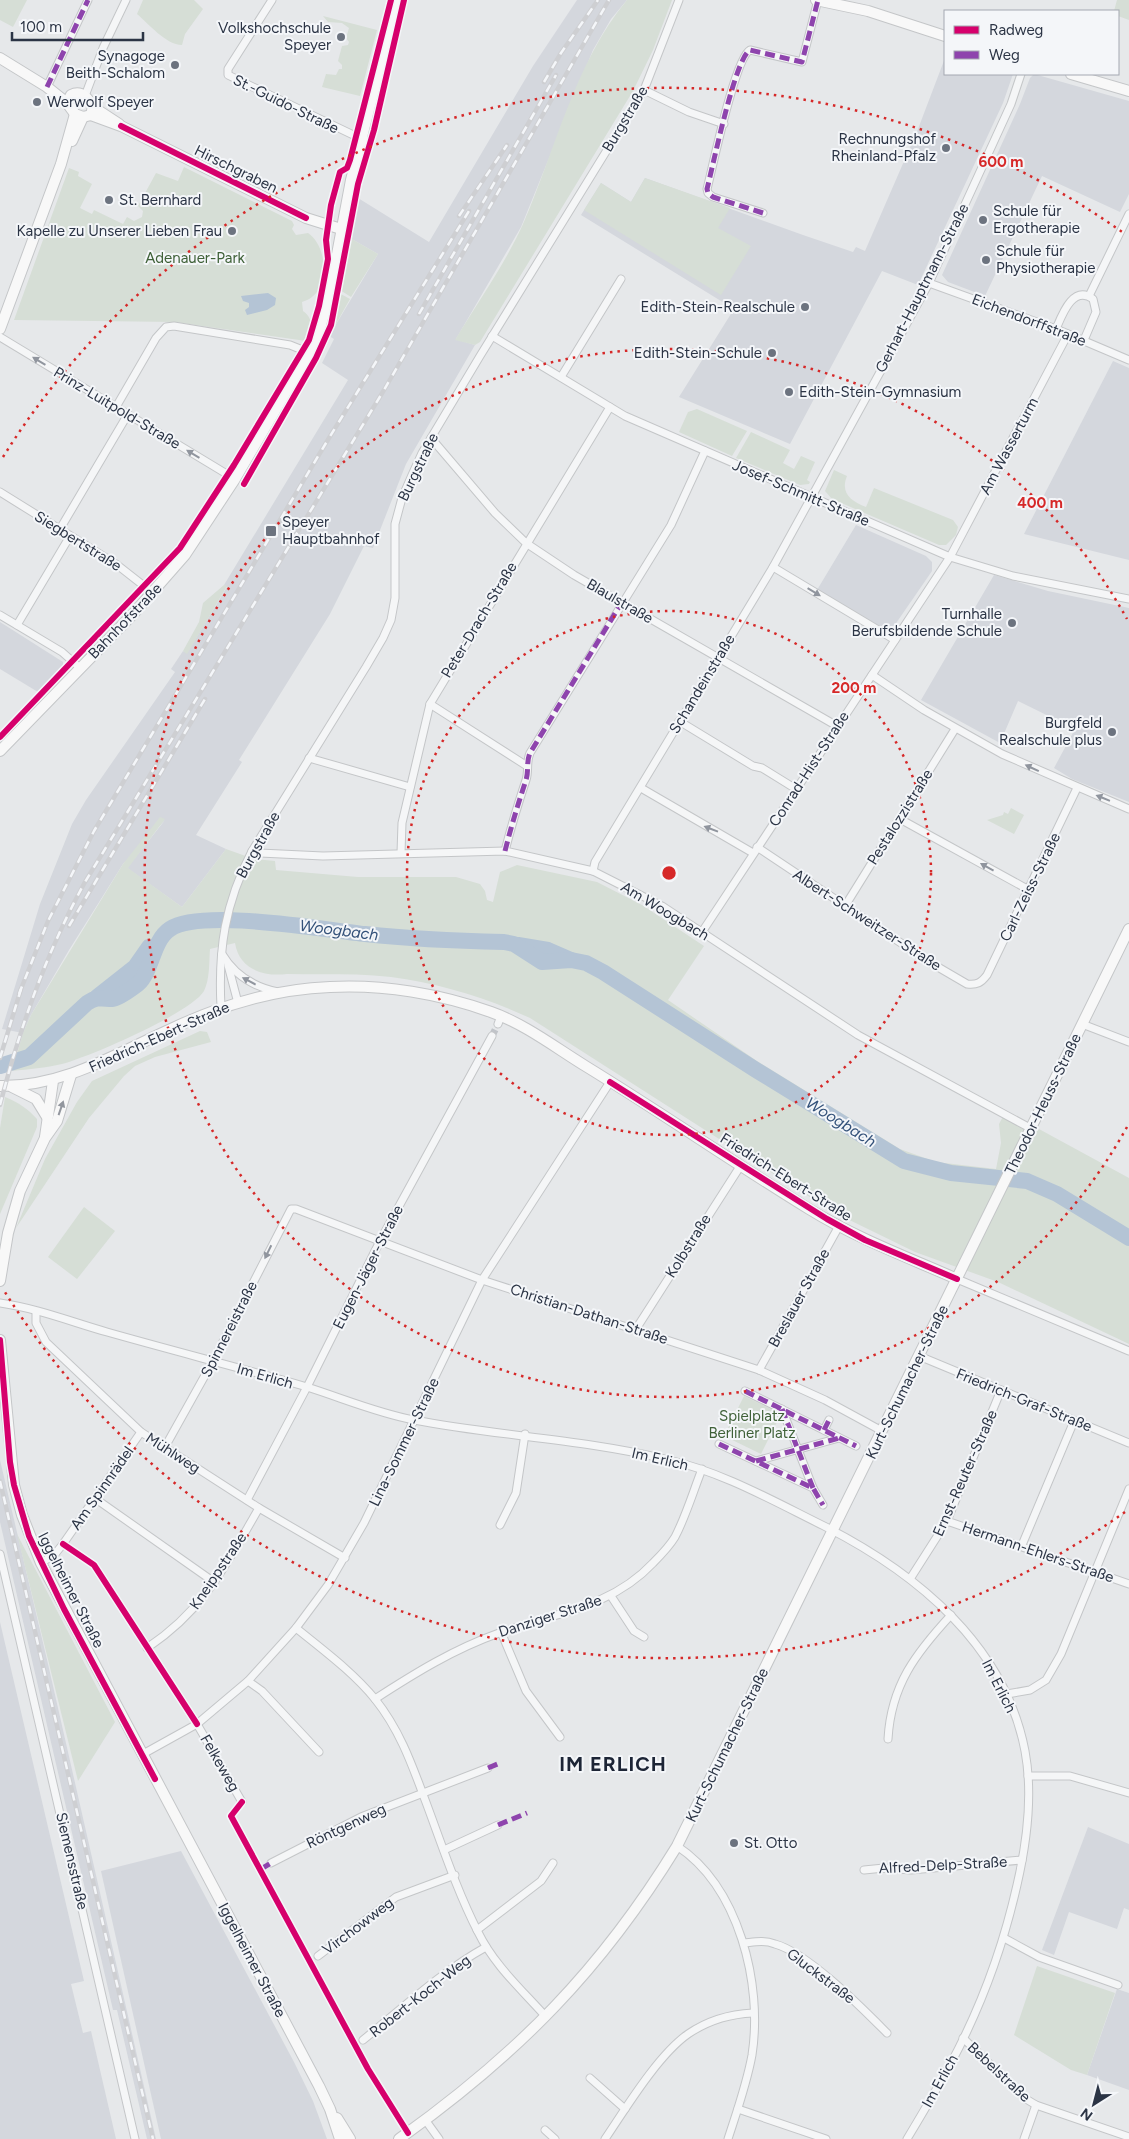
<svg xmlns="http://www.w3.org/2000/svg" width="1129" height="2139" font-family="Figtree,sans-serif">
<rect width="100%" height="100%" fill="#e6e8ea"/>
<g fill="#d4d7dd">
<path d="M577 0H627L611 19 593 50 521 227 456 339 475 345 406 464 373 548 364 546 330 614 239 760 242 762 196 835 226 849 182 907 127 868 165 820 123 864 69 950 31 1015 23 1033 2 1029 40 904 72 824 86 800 175 672 171 669 183 651 187 653 227 587 224 585 348 380 322 363 334 339 329 336 378 254 350 238 358 198 429 242 533 66Z"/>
<path d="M945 58V74H1013L1003 103 918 285 882 271 790 444 679 397 734 309 581 215 601 183 631 202 645 178 803 235 853 252 856 247 865 251 918 129Z"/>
<path d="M1034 74 1129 101V194L1120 212 1042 176 985 296 948 282 942 275 1020 104 1030 78Z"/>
<path d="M1113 361 1129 368V560L1024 534Z"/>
<path d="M856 525 926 556 932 562V571L890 632 817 590Z"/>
<path d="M994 575 1048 591 1129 608V802L1072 779 1054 768 1075 729 1018 701 1000 743 921 700Z"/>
<path d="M0 622 63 662V665L38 692 0 669Z"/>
<path d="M0 1460 48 1664 156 2139H147L117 2010H113L0 1522Z"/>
<path d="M0 1622 84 1981 71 1984 83 2033 91 2031 116 2139H0Z"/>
<path d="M1088 1827 1129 1844V1910L1124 1908 1117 1929 1069 1912 1054 1955 1042 1950Z"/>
<path d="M181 1851 294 2062 313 2101 327 2139H161L101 1871Z"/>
<path d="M1117 1989 1129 1993V2090L1087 2075Z"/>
</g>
<g fill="#d6ded6">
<path d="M0 0H27L13 27 0 20Z"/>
<path d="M143 0H194L203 9 185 34 182 45C166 45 148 23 137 14Z"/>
<path d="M627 0H672L653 50 633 91 480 342 475 345 455 340C478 302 505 264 523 224 555 151 575 62 627 0Z"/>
<path d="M1117 0H1129V20L1118 16V11H1114Z"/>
<path d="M323 16 377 30 360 96 322 87 326 74 336 75 339 69H342V65L338 61 342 46 348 45 349 42 346 38 349 28 342 23 328 22Z"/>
<path d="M184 167 292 221 294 225 292 229 296 235 308 233C329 247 331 295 302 302L303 311C314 319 313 330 306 341L175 322 14 320 69 168 79 172 78 176 92 184 80 208 92 214 94 210 123 224 127 217 134 221 142 217 143 211 138 206 156 173 178 181Z"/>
<path d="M645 178 730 208 718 228 751 246 721 295 584 210 601 183 631 202Z"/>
<path d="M350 238 378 254 351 297 340 290Z"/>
<path d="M339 293 350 299 332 331Z"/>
<path d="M697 409 747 431 732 456 679 432 688 412Z"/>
<path d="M751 432 790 450 783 463 794 469 801 456 815 462 807 480 810 482 809 484 800 485 736 458Z"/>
<path d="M834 470 847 476C840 493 851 501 866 507L874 488 953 520 958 527 956 535 946 545H939L832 499 825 491Z"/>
<path d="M224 585 227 586 187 654 183 651 199 622 203 603Z"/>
<path d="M1011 808 1024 815 1014 834 987 820 1003 815 1004 812 1008 814Z"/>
<path d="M160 817 165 819 128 868 182 907 226 849 254 859 275 861 276 870 358 877H456L480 884 485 891 487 900 493 902 500 872 517 865 597 882 642 905 704 946 668 1000 757 1061 900 1149 936 1162 996 1169 1001 1143 999 1124 1006 1111 1129 1178V1344L998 1282 915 1252 833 1212 530 1018C487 998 438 983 391 977 357 973 321 975 287 974 263 977 239 969 235 943L210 949C209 962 210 979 204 991 191 1013 89 1057 62 1064 46 1068 29 1069 12 1071L23 1033 31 1015 123 864Z"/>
<path d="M200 1031 207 1032 211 1042 155 1057 135 1066 124 1076 89 1118 16 1228 45 1159 77 1102 92 1081Z"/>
<path d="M5 1097C18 1102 28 1109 37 1119V1127L0 1214V1128Z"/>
<path d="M84 1207 115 1231 77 1279 48 1257Z"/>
<path d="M744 1396 781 1414 761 1454 724 1436Z"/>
<path d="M17 1534 115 1722 78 1781Z"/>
<path d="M1037 1966 1115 1993 1087 2075 1071 2070 1014 2035Z"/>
</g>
<path fill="#b4c4d5" d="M268 293 276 298 275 305 267 310 247 315 245 310 249 307V303L243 301 241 296Z"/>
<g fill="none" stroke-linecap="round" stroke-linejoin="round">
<g stroke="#b4c4d5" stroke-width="16">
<path d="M518 945 548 950 571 960"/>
<path d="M97 997 135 967 149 947"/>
<path d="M0 1066 29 1057 87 1003C100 995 100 1000 112 999 120 998 131 989 138 984 153 970 152 941 170 929 201 908 325 930 365 934 411 939 458 941 504 942L514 944 542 962 571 960 586 963 603 972 756 1070 904 1161 951 1173 1027 1181 1057 1194 1129 1238"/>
</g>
<path stroke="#c1c4c9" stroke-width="7" stroke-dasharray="7 3.5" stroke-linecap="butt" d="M492 1036 498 1024"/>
<g stroke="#c4c6c8" stroke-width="9">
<g id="street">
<path d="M272 0 228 69V75L370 143"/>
<path d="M47 87 88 0"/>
<path d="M644 90 689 112 724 124"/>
<path d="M85 96 103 48 126 0"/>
<path d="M763 213 713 197 708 193 707 189C713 166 735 58 750 50L802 62 818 0"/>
<path d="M929 283 1056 329 1129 360"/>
<path d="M1089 296 1129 214"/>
<path d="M1056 329C1062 315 1073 284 1093 299L1096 312 1084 340"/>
<path d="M492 336 625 416 950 557 1013 576 1129 599"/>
<path d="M0 337 235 479"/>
<path d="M561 377 621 279"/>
<path d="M116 407 156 338 166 327 174 326 290 345 310 353"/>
<path d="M431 438 495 513 526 543 574 575 837 726"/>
<path d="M0 492 116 564 153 593"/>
<path d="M60 529 128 414"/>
<path d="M773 567 895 640"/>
<path d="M0 615 62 652 80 668"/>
<path d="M17 625 70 536"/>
<path d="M872 675 924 710 1002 754 1129 809"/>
<path d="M430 704 527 766"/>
<path d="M679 721 753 766 762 768 796 789"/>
<path d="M309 758 410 787"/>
<path d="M641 788 753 853"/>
<path d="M900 819 1029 890"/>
<path d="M757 847 931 963 967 984C977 985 981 983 987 975L1077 788"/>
<path d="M252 851 260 853 323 856 505 851 593 871 662 906 858 1035 1030 1128"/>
<path d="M505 851C511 827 518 804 526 780 529 771 526 762 530 753L671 525 705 451"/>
<path d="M401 853 402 823 430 704 610 407"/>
<path d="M593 871 595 862 773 567 811 498 929 283 1011 104 1021 74"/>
<path d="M845 906 955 729"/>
<path d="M702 932 950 557 1068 334"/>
<path d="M222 954C235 976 254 987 278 992"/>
<path d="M228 965 238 1003"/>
<path d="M221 1007C218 949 225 903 252 851L366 667 383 638 391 620 395 598V524L402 498 412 475 422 453 480 356 644 90 679 0"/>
<path d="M498 1024 501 1016"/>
<path d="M1082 1024 1129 1042"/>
<path d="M957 1279 1129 1351"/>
<path d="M0 1303C36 1308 72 1322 107 1332 174 1351 241 1368 307 1387 342 1398 377 1413 414 1420 497 1436 582 1439 665 1459 723 1472 773 1501 826 1527 916 1573 1005 1645 1025 1751 1033 1794 1027 1842 1017 1885 1003 1947 981 2007 951 2063 937 2089 922 2114 907 2139"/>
<path d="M36 1312V1323L46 1342 141 1432 259 1508 345 1558"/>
<path d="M636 1329 741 1165"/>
<path d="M919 1356 1129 1443"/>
<path d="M759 1370 839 1226"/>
<path d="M745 1391 856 1446"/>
<path d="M782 1409 813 1488"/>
<path d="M824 1430 829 1420"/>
<path d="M719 1444 813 1488 823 1505"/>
<path d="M165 1447 213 1361 291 1209H296L482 1280 759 1370 825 1400 882 1431"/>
<path d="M756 1461 839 1438"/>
<path d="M96 1499 214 1582"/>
<path d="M247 1500 307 1387 380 1241 492 1036"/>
<path d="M947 1521 1129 1584"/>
<path d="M500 1525 516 1493 525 1434"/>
<path d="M1022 1545 1074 1421"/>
<path d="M0 1554 135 2139"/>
<path d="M41 1563 55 1554 63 1544 141 1432"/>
<path d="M910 1579 947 1521 1001 1390"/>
<path d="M611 1596 634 1631 644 1637"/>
<path d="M296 1628C323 1650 353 1672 375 1699 399 1729 411 1762 424 1797 441 1842 456 1889 478 1932 494 1965 522 1990 546 2017"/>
<path d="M501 1632 526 1691 560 1737"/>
<path d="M147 1648C204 1610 226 1565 259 1508"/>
<path d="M248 1681 262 1691 319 1752"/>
<path d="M1007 1694 1030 1690 1046 1680 1061 1654 1129 1489"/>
<path d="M375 1699C415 1673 454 1649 499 1633 554 1613 611 1608 653 1563 661 1555 669 1547 675 1537 686 1516 693 1492 702 1469"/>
<path d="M197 1724 242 1802"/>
<path d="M888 1739C891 1685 916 1653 951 1615"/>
<path d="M143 1754 197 1724 248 1681 296 1628 328 1585 364 1523 482 1280 610 1082"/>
<path d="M1028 1776H1070L1129 1793"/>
<path d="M677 1846C739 1887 763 1984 752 2055 747 2083 737 2111 728 2139"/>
<path d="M444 1850 498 1825"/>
<path d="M271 1863 361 1817 488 1768"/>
<path d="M864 1870 884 1868 911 1870 1022 1860"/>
<path d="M477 1930 541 1881 553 1863"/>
<path d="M1004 1938 1039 1957 1118 1985"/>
<path d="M744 1943C755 1942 764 1940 775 1944 808 1953 862 2008 887 2033"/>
<path d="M318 1956 396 1897 455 1875"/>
<path d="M963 2038 1026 2099 1036 2105 1129 2137"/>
<path d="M363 2040C403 2008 441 1972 486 1947"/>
<path d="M590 2078 625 2109"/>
<path d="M738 2109 826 2139"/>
<path d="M426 2121 439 2139"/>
<path d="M545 2130 555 2139"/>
<path d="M605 2139C626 2108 658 2055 688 2034 707 2021 731 2014 753 2013"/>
<path d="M1024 2139 1036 2105"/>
</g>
</g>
<g stroke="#c4c6c8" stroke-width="12">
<g id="secondary">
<path d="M816 0 868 11 945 36"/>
<path d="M0 58 47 87 67 103 75 114 83 117 91 115"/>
<path d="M1071 74 1129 91"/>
<path d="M67 103 71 95C81 90 88 98 93 107L91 115"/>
<path d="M93 107 119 124"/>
<path d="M91 115 121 126 306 218 341 229"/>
<path d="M72 141 83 117"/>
<path d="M0 329 61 164 75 114"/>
<path d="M0 751 135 612 185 555 235 479 317 339 329 297 351 180 397 0"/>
<path d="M0 1086C64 1087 117 1053 173 1028 222 1005 276 989 330 987 383 984 441 994 491 1012 525 1024 556 1048 587 1067 662 1113 734 1163 809 1209 856 1238 907 1257 957 1279"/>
<path d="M12 1087 36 1099 47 1117"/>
<path d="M45 1137 53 1081"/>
<path d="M0 1281 8 1233 20 1191 45 1138 57 1121 71 1075"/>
<path d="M0 1340 14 1485 22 1515 41 1563 319 2086 330 2109 340 2139"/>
<path d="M337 2118 350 2139"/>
<path d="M399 2139C518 2054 601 1970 677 1846L1129 929"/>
</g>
</g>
<use href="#street" stroke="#f5f6f7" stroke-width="7"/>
<use href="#secondary" stroke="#f8f8f8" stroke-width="10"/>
<g stroke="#cecfd2" stroke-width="4.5">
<g id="rail">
<path d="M544 82 561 53 598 0"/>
<path d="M459 216 507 145"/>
<path d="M419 314 556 75"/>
<path d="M69 926 205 699"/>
<path d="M19 994 48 921 94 831 329 438 469 211"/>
<path d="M0 1058 21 989"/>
<path d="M0 1105C20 1027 46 953 85 882L384 390 609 0"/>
<path d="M0 1481 153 2139"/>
</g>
</g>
<use href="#rail" stroke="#f4f6f9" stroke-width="2.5" stroke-dasharray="8" stroke-linecap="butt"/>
<g stroke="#8e44ad" stroke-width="5" stroke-dasharray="10 5" stroke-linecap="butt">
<path d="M47 87 88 0"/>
<path d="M763 213 713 197 708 193 707 189C713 166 735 58 750 50L802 62 818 0"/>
<path d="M505 851C511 827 518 804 526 780 529 771 526 762 530 753L622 602"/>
<path d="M745 1391 856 1446"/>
<path d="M782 1409 813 1488"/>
<path d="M824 1430 829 1420"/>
<path d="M719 1444 813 1488 823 1505"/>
<path d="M756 1461 839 1438"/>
<path d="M488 1768 500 1763"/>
<path d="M498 1825 527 1813"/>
<path d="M261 1869 271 1863"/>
</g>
<g stroke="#f4f6f9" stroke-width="9">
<g id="cycleway">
<path d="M121 126 306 218"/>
<path d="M244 484 316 358 331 325 358 184 374 130 404 0"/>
<path d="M0 737 180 548 234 465 309 340 319 306 328 259 326 240 331 205 340 172 347 168 350 160 391 0"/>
<path d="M610 1082 827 1219 865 1240 957 1279"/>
<path d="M0 1340 10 1462 14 1485 29 1536 64 1609 155 1779"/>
<path d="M63 1544 94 1565 197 1724"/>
<path d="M242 1802 231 1816 368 2069 408 2133"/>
</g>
</g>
<use href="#cycleway" stroke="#d6006c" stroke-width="6"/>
</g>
<defs><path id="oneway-solid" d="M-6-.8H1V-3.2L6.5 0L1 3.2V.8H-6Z" transform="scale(1.25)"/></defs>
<g fill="#90959e">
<use href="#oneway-solid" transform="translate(39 361) rotate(-149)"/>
<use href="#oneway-solid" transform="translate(193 454) rotate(-149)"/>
<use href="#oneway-solid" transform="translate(814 592) rotate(31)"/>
<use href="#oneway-solid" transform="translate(1032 768) rotate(-155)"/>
<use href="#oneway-solid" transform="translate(1103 798) rotate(-158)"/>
<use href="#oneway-solid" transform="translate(711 829) rotate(-159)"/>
<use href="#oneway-solid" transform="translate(987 867) rotate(-151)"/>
<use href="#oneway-solid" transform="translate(249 981) rotate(-152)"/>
<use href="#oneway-solid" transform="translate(268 1252) rotate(116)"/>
</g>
<use fill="#92969e" href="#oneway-solid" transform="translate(61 1108) rotate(-71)"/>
<g fill="none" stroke="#d62828" stroke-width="2.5" stroke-dasharray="2.5 5">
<circle cx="669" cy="873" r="262"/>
<path d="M1127 1127A524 524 0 1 1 1127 619"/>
<path d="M1125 1512A785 785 0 0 1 3 1289M3 457A785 785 0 0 1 1125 234"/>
</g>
<g fill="#6c737f" stroke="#f4f6f9" stroke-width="2">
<circle cx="341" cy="37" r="5"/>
<circle cx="175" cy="65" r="5"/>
<circle cx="37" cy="102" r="5"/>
<circle cx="946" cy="148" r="5"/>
<circle cx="109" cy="200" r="5"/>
<circle cx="983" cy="220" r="5"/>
<circle cx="232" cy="231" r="5"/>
<circle cx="986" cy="260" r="5"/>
<circle cx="805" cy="307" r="5"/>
<circle cx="772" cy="353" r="5"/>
<circle cx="789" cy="392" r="5"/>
<rect x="265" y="525" width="12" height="12" rx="2.5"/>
<circle cx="1012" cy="623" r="5"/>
<circle cx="1112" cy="732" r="5"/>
<circle cx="734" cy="1843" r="5"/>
</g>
<g text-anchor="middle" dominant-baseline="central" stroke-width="4" stroke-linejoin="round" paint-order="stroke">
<g font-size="15" fill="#2b3445" stroke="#f4f6f9" text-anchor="end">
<text x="331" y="28">Volkshochschule<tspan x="331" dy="17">Speyer</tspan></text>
<text x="165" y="56">Synagoge<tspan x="165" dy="17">Beith-Schalom</tspan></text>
<text x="47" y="102" text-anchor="start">Werwolf Speyer</text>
<text x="936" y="139">Rechnungshof<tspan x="936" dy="17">Rheinland-Pfalz</tspan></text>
<text x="119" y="200" text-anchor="start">St. Bernhard</text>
<text x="993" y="211" text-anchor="start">Schule für<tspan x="993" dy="17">Ergotherapie</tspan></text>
<text x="222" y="231">Kapelle zu Unserer Lieben Frau</text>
<text x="996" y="251" text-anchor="start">Schule für<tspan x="996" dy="17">Physiotherapie</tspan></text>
<text x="795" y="307">Edith-Stein-Realschule</text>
<text x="762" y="353">Edith-Stein-Schule</text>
<text x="799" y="392" text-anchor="start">Edith-Stein-Gymnasium</text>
<text x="282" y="522" text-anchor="start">Speyer<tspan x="282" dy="17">Hauptbahnhof</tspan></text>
<text x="1002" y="614">Turnhalle<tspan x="1002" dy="17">Berufsbildende Schule</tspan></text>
<text x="1102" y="723">Burgfeld<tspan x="1102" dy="17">Realschule plus</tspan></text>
<text x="744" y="1843" text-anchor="start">St. Otto</text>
</g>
<g font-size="15" fill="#2b3445" stroke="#f4f6f9">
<text transform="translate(286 104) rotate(26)">St.-Guido-Straße</text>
<text transform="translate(625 119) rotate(-59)">Burgstraße</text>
<text transform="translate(236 169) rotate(26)">Hirschgraben</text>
<text transform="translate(922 288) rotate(-63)">Gerhart-Hauptmann-Straße</text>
<text transform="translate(1029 320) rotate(21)">Eichendorffstraße</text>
<text transform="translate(117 408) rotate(31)">Prinz-Luitpold-Straße</text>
<text transform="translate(1009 446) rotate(-62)">Am Wasserturm</text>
<text transform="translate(418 467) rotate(-64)">Burgstraße</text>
<text transform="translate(801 493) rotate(23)">Josef-Schmitt-Straße</text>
<text transform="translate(78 541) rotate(32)">Siegbertstraße</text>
<text transform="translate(620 601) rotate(30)">Blaulstraße</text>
<text transform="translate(479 620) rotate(-59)">Peter-Drach-Straße</text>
<text transform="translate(125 621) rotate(-46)">Bahnhofstraße</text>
<text transform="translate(702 684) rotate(-59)">Schandeinstraße</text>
<text transform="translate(809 769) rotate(-57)">Conrad-Hist-Straße</text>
<text transform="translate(900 817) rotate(-58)">Pestalozzistraße</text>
<text transform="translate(258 845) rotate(-61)">Burgstraße</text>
<text transform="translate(1030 887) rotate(-64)">Carl-Zeiss-Straße</text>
<text transform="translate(665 911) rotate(31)">Am Woogbach</text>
<text transform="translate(867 920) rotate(33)">Albert-Schweitzer-Straße</text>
<text transform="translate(159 1037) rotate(-24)">Friedrich-Ebert-Straße</text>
<text transform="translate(1043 1104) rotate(-64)">Theodor-Heuss-Straße</text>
<text transform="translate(786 1177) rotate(32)">Friedrich-Ebert-Straße</text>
<text transform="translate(688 1246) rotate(-58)">Kolbstraße</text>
<text transform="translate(368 1267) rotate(-63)">Eugen-Jäger-Straße</text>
<text transform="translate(799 1298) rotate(-61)">Breslauer Straße</text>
<text transform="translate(589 1314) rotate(18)">Christian-Dathan-Straße</text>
<text transform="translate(229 1329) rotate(-63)">Spinnereistraße</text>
<text transform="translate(265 1376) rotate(16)">Im Erlich</text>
<text transform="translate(907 1382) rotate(-64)">Kurt-Schumacher-Straße</text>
<text transform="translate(1024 1400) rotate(22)">Friedrich-Graf-Straße</text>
<text transform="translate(404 1442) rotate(-64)">Lina-Sommer-Straße</text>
<text transform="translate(173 1453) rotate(33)">Mühlweg</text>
<text transform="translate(660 1459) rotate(13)">Im Erlich</text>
<text transform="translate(965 1473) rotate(-66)">Ernst-Reuter-Straße</text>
<text transform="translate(102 1488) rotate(-55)">Am Spinnrädel</text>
<text transform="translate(1038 1552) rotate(19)">Hermann-Ehlers-Straße</text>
<text transform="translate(218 1571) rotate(-56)">Kneippstraße</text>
<text transform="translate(71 1590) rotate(63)">Iggelheimer Straße</text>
<text transform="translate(550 1616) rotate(-18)">Danziger Straße</text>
<text transform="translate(999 1686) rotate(63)">Im Erlich</text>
<text transform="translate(727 1745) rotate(-64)">Kurt-Schumacher-Straße</text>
<text transform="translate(220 1763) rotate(60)">Felkeweg</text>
<text transform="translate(346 1826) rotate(-25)">Röntgenweg</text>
<text transform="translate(72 1861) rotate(77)">Siemensstraße</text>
<text transform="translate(943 1865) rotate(-3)">Alfred-Delp-Straße</text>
<text transform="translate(358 1926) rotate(-37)">Virchowweg</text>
<text transform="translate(252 1960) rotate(62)">Iggelheimer Straße</text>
<text transform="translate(821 1976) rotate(37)">Gluckstraße</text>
<text transform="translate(420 1996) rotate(-38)">Robert-Koch-Weg</text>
<text transform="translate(999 2072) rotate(43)">Bebelstraße</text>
<text transform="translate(940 2081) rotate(-61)">Im Erlich</text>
</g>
<g font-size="15" fill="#3f6138" stroke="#f4f6f9">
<text x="195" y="258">Adenauer-Park</text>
<text x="752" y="1416">Spielplatz<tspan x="752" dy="17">Berliner Platz</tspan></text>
</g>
<g font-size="16" font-style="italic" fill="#34527a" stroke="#f4f6f9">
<text transform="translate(339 930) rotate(7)">Woogbach</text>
<text transform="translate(841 1122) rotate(32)">Woogbach</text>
</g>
<g font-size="20" font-weight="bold" letter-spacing="1" fill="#1d2536" stroke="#f4f6f9">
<text x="613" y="1764">IM ERLICH</text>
</g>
</g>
<circle cx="669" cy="873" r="8" fill="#d62828" stroke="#f4f6f9" stroke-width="2.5"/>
<g font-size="15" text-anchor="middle" font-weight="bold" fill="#d62828" stroke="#f4f6f9" stroke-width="4" stroke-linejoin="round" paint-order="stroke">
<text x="1001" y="167">600 m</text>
<text x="1040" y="508">400 m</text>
<text x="854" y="693">200 m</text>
</g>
<rect x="944" y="10" width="175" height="65" fill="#f4f6f9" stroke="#a4a8b1"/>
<rect x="954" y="26" width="25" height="8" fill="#d6006c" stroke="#a4a8b1"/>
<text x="989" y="35" font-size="15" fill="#2b3445">Radweg</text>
<rect x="954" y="51" width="25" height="8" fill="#8e44ad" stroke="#a4a8b1"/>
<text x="989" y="60" font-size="15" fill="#2b3445">Weg</text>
<g transform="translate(1094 2104) rotate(216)" stroke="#f4f6f9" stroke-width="4" paint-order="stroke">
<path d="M0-4L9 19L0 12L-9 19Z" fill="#2b3445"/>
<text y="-8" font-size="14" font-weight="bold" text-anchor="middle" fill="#2b3445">N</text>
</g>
<path d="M12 32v8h131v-8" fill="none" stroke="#2b3445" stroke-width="2.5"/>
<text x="20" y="32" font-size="15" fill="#2b3445" stroke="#f4f6f9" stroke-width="4" paint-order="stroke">100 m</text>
</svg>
